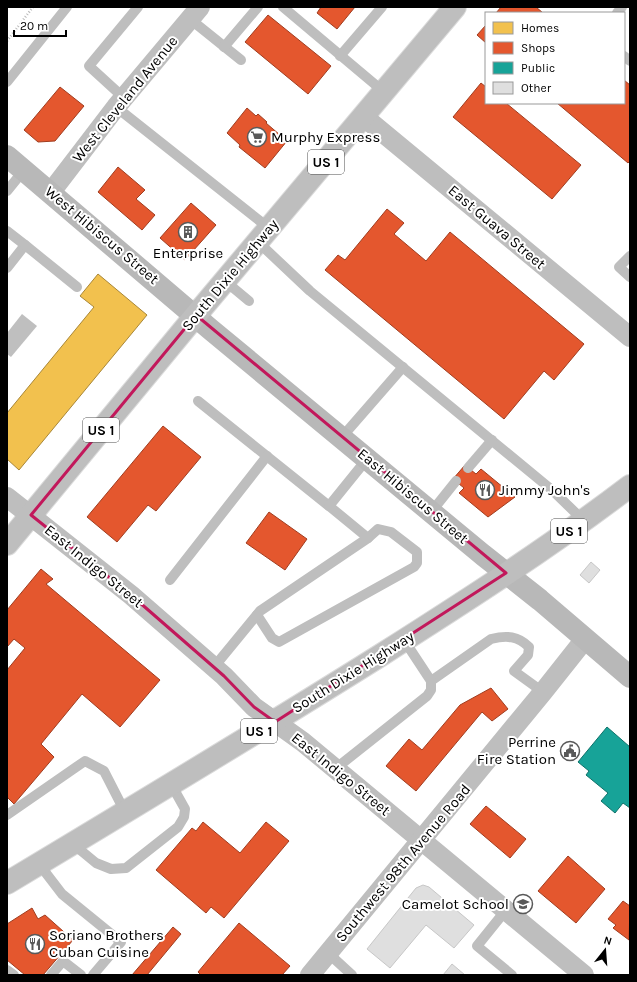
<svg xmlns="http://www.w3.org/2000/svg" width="637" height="982" font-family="Karla,sans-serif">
<rect width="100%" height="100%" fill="#fff"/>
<path fill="#bfbfbf" d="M22 314 37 326 11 357 7 354V333Z"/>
<path fill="#f2c14e" stroke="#a98737" d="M98 274 147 315 19 470 7 459V413L94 307 80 296Z"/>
<g fill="#e4572e" stroke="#a03d20">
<path d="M321 7H355L337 29 317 13Z"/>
<path d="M501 7H536L543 13H496Z"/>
<path d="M268 15 331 66 308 94 245 42Z"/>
<path d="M486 25V43L477 35Z"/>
<path d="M624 80 630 85V161L628 163 557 103H624Z"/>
<path d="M481 83 486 87V103H506L581 165 552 199 453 117Z"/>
<path d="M60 87 84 106 55 141 38 142 24 130Z"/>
<path d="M247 108 256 116 258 114 267 122 266 123 287 141 265 168 239 147 240 145 227 133Z"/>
<path d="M118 167 145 190 136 199 155 215 142 230 98 192Z"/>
<path d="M191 203 216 225 185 260 160 238Z"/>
<path d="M387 209 404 223 394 234 426 261 450 232 584 344 554 380 544 371 504 419 325 270 338 255 345 260Z"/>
<path d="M163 426 201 457 156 511 148 505 117 542 87 517Z"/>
<path d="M465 465 476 474 481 469 515 497 488 517 459 493 464 488 453 479Z"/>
<path d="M269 512 307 539 285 570 246 543Z"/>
<path d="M41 569 53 579 46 584 160 680 120 727 82 694 41 744 54 757 14 804 7 797V670L25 648 14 639 7 647V610Z"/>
<path d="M491 688 508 709 492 721 482 712 416 791 386 766 409 739 422 750 460 705Z"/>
<path d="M486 806 526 839 510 858 470 824Z"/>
<path d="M203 822 240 853 266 822 289 841 224 918 211 907 206 913 156 870 192 828 196 831Z"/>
<path d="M568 856 605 889 576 923 538 891Z"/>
<path d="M623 901 630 906 629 940 613 928 616 925 608 919Z"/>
<path d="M32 908 38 919 45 915 73 940 43 975H25L7 960V924Z"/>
<path d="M239 923 290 966 282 975H201L198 972Z"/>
<path d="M173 927 181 934 147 975H132Z"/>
</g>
<path fill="#17a398" stroke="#10726a" d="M607 727 630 747V808L623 803 615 813 601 801 608 793 586 775 589 771 578 762Z"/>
<g fill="#dfdfdf" stroke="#c7c7c7">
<path d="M591 562 600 570 589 583 580 575Z"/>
<path d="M423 885 429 887 474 925 454 948 426 925 390 968 367 949 416 888Z"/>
<path d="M452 964 465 975H443Z"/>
</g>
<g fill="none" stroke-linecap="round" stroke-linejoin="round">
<g stroke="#dbdbdb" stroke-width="24">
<g id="highway">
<path d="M7 544 196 315 455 7"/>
<path d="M7 883C132 808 257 733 381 655 466 601 550 547 630 486"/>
</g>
</g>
<path stroke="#b9b9b9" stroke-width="2.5" stroke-dasharray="1 2" stroke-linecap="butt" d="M7 41 33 7"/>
<g stroke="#bebebe" stroke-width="10">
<path d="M283 7 384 92"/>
<path d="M617 13 622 7"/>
<path d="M190 19 241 60"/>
<path d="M224 47 258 7"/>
<path d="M340 56 382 7"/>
<path d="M624 56 630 61"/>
<path d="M7 82 67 7"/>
<path d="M124 98 89 66 138 7"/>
<path d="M116 107 270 229"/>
<path d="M7 191 24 170"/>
<path d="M7 231 25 245 7 268"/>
<path d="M258 242 310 291 552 490 584 521"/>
<path d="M25 245 77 287"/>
<path d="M630 256 619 267 630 277"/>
<path d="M225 281 249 301"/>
<path d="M198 401 329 506"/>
<path d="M342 437 403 367"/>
<path d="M468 468 492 440"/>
<path d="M432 511 456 481"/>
<path d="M170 580 267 456"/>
<path d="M257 615 272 638 279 642 414 567 417 563V552L391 532 378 529 368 538"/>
<path d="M214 667 260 611 368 538 329 506 367 459"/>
<path d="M431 681 491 639C507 635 518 636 529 647L528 655 514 671 543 692"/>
<path d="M335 769 427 696 431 690V681L404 640"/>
<path d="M7 815 85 761 104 771 125 812"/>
<path d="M73 844 96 863 111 869 126 868 178 827 184 817 185 809 171 784"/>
<path d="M39 864 62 894 121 942 93 975"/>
<path d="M506 910 477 946 512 975"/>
<path d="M328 953 352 975"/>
<path d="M7 970 14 975"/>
<path d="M51 975 63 961 81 975"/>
</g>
<g stroke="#bebebe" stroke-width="20">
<path d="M364 117 630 337"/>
<path d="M51 192 116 107 200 7"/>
<path d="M7 497 131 595 224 676 254 707 303 742 584 975"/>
<path d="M310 975 543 692 585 639"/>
</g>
<path stroke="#b8b8b8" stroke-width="22" d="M7 156 210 329 483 555 540 600 630 677"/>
<use href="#highway" stroke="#bebebe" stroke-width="22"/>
</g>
<path fill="none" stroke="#c2185b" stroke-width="3" stroke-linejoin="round" d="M196 315 506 573 275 722 254 707 224 676 131 595 31 515Z"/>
<defs>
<g id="supermarket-ring" transform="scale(1)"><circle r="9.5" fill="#fff" stroke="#595959" stroke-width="1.5"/><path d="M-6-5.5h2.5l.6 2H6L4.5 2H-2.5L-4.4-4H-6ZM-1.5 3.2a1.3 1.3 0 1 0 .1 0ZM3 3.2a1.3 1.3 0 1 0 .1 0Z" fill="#595959"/></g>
<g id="building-ring" transform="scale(1)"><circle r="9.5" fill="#fff" stroke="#595959" stroke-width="1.5"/><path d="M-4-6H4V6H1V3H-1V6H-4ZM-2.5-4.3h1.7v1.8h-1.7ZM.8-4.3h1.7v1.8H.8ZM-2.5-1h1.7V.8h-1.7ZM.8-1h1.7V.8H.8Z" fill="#595959"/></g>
<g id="restaurant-ring" transform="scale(1)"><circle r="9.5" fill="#fff" stroke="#595959" stroke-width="1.5"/><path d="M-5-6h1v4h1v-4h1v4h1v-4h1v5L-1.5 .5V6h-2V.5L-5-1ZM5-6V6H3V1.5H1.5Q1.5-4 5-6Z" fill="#595959"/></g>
<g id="civic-ring" transform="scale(1)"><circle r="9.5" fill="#fff" stroke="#595959" stroke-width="1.5"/><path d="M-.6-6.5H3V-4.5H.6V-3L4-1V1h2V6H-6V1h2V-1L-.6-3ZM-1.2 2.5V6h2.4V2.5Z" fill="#595959"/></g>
<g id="school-ring" transform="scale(1)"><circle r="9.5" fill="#fff" stroke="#595959" stroke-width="1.5"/><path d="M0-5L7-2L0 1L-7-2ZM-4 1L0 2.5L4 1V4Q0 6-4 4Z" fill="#595959"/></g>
</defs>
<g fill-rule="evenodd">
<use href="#supermarket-ring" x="257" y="137"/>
<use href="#building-ring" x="188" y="232"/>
<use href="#restaurant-ring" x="485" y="490"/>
<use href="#civic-ring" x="570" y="751"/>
<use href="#school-ring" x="523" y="904"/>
<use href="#restaurant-ring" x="35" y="944"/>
</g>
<g text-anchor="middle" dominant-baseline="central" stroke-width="4" stroke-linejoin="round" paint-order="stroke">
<g fill="#fff" stroke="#4c4c4c" stroke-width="1">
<rect x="308" y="150" width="36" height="24" rx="3"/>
<rect x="83" y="418" width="36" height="24" rx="3"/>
<rect x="551" y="519" width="36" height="24" rx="3"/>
<rect x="241" y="719" width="36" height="24" rx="3"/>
</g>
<g font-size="14" font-weight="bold" fill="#000">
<text x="326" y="162">US 1</text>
<text x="101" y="430">US 1</text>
<text x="569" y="531">US 1</text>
<text x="259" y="731">US 1</text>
</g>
<g font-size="15" fill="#000" stroke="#fff">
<text transform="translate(125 99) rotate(-51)">West Cleveland Avenue</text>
<text transform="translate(497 227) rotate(40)">East Guava Street</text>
<text transform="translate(102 235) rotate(40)">West Hibiscus Street</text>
<text transform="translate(230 275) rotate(-50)">South Dixie Highway</text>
<text transform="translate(413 496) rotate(40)">East Hibiscus Street</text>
<text transform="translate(94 566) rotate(39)">East Indigo Street</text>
<text transform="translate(353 672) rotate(-32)">South Dixie Highway</text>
<text transform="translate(341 774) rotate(39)">East Indigo Street</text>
<text transform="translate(403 863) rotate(-50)">Southwest 98th Avenue Road</text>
</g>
<g font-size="15" fill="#000" stroke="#fff" text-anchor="start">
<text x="271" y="137">Murphy Express</text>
<text x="188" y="253" text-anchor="middle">Enterprise</text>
<text x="499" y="490">Jimmy John's</text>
<text x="556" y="742" text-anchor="end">Perrine<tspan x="556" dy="17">Fire Station</tspan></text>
<text x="509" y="904" text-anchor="end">Camelot School</text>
<text x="49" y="935">Soriano Brothers<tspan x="49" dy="17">Cuban Cuisine</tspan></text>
</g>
</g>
<rect width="637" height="982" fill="none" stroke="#000000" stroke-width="16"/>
<rect x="485" y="12" width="140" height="92" fill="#ffffff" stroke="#999999"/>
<rect x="493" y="22" width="20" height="12" fill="#f2c14e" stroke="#999999"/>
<text x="521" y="32" font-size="12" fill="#000000">Homes</text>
<rect x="493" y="42" width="20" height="12" fill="#e4572e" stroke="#999999"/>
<text x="521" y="52" font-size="12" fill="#000000">Shops</text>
<rect x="493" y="62" width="20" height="12" fill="#17a398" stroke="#999999"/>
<text x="521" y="72" font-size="12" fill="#000000">Public</text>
<rect x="493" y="82" width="20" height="12" fill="#dfdfdf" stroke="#999999"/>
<text x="521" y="92" font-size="12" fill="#000000">Other</text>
<g transform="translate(605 950) rotate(17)" stroke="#ffffff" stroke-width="3" paint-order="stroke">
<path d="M0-3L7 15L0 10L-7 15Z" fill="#000000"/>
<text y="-6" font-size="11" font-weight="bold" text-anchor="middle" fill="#000000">N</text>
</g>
<path d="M14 30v6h52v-6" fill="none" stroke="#000000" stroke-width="2"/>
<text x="20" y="30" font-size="12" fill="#000000" stroke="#ffffff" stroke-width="3" paint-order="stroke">20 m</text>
</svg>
